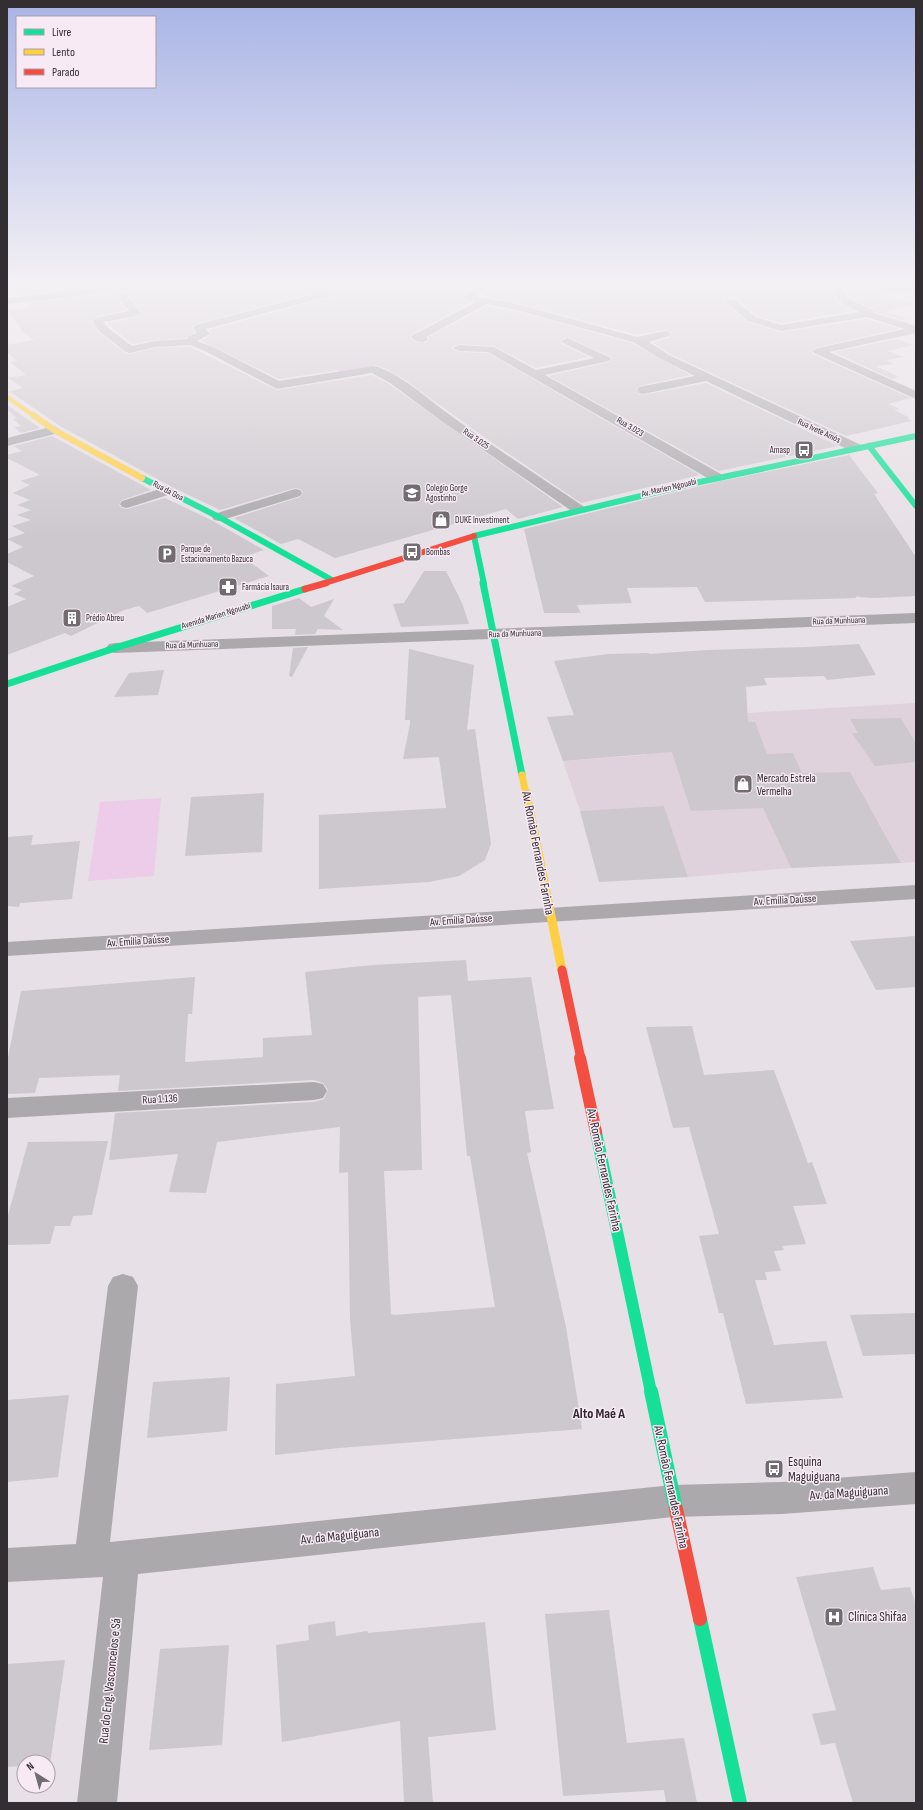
<svg xmlns="http://www.w3.org/2000/svg" width="923" height="1810" font-family="'Sofia Sans Condensed',sans-serif">
<rect width="100%" height="100%" fill="#e7e0e6"/>
<path fill="#dfd2dd" d="M916 703V862L901 863 878 821 773 828 791 868 688 877 664 807 580 811 563 761 646 755 629 720Z"/>
<path fill="#eccce8" d="M161 798 154 876 88 881 100 802Z"/>
<g fill="none" stroke-linecap="round" stroke-linejoin="round">
<path stroke="#e8b5e3" stroke-width="4.5" d="M340 372 372 364"/>
</g>
<g fill="#cdc8cd" fill-rule="evenodd">
<path d="M7 282H111L87 288 18 295Z"/>
<path d="M143 282H293L302 291 309 294 196 324 192 328 195 332 186 338 155 340 132 344 107 323 136 317 142 313 127 293 121 292 116 297 126 310 95 317 92 321 99 333 125 353 130 354 155 348 190 347 277 390 372 375 389 384 563 507 518 519 506 509 335 558 298 539 281 544 234 518 300 497 303 492 300 489 295 488 220 510 172 487 60 426 12 393 7 392 23 388 8 378 26 375 10 362 17 361 7 352V345L34 340 24 333 7 310 30 308 26 303 87 296 137 286Z"/>
<path d="M310 282H476L462 297 464 300 472 302 412 334 410 338 418 343 426 342 430 339 428 337 487 306 516 311 632 343 690 375 639 386 636 389 639 394 643 395 706 383 838 446 719 471 549 376 609 362 612 359 610 356 566 337 560 341 562 344 589 357 536 368 494 346 459 344 452 347V349L459 352 488 353 700 475 581 503 484 437 404 379 384 368 374 365 279 379 201 341 211 334 209 330 330 297 331 293Z"/>
<path d="M490 282H837L832 288 835 298 842 304 854 311 781 323 757 316 735 298H726L724 301 748 322 781 332 867 319 899 329 818 347 811 351 813 354 911 398 888 404 900 409 894 410 910 418H907L912 421 846 436 670 354 653 343 669 337 671 333 669 331 665 330 637 335 521 304 480 295 486 290Z"/>
<path d="M848 287 892 292 881 296 915 304 886 312 907 318 901 320 875 312 874 309 850 298 845 289Z"/>
<path d="M897 339 914 345 887 351 905 357 886 360 894 364 876 366 899 377 892 379 834 352Z"/>
<path d="M7 405 40 428 21 433 14 427 21 426 13 419 17 418 7 410Z"/>
<path d="M52 436 151 490 122 500 119 505 122 508 127 509 165 498 213 521 264 550 243 557 269 576 147 613 139 606 124 610 71 636 65 633 7 655V607L26 599 14 594 22 590 11 586 34 576 7 562V554L23 547 7 539 25 533 12 526 31 520 17 515 31 510 17 505 30 500 13 493 30 485 20 481 40 475 7 458V455L22 451 14 446Z"/>
<path d="M849 455 878 493 874 494 916 557V596L875 598 859 597 858 596 855 598 824 599 705 602 697 587 627 588 632 603 577 605 581 613H544L524 529 721 481Z"/>
<path d="M424 571H446L462 603 469 624 401 627 393 604 404 603Z"/>
<path d="M299 598 311 607 334 599 324 616 343 630 318 629 315 634 295 635 296 629H272V606Z"/>
<path d="M859 644 876 675 827 680 824 676 764 678 767 685 746 687 748 722H755L767 754 793 753 802 773 850 772 901 863 791 868 763 808 691 811 672 752 563 761 547 717 574 715 554 661 609 654 649 653V654L707 650 808 647Z"/>
<path d="M308 647 292 677 289 676 293 648Z"/>
<path d="M409 649 474 665 467 730 475 729 491 844 485 860 459 876 429 882 319 889V815L446 808 439 757 403 759 410 724V720H405Z"/>
<path d="M164 670 158 695 114 697 129 673Z"/>
<path d="M901 718 916 744V762L875 766 852 733H858L850 719Z"/>
<path d="M264 793 262 852 185 856 191 797Z"/>
<path d="M664 806 688 877 599 882 580 811Z"/>
<path d="M33 835 31 845 80 841 72 899 20 903 19 907 7 906V837Z"/>
<path d="M916 936V987L876 990 850 941Z"/>
<path d="M466 960 468 981 531 977 554 1109 525 1111 531 1152 527 1153 566 1327 582 1429 339 1448 275 1455 276 1384 355 1376 350 1319 348 1172 339 1173 340 1127 217 1142 206 1193 169 1192 178 1154 109 1160 115 1113 314 1102 324 1099 328 1090 323 1083 314 1080 118 1091 120 1075 39 1078 35 1093 7 1094V1063L21 991 195 977 192 1014H188L185 1062 263 1057V1038L312 1035 305 972 373 965ZM451 995 467 1156H470L495 1307 394 1315 391 1314 384 1171 422 1170 418 997Z"/>
<path d="M692 1026 704 1075 774 1070 808 1163 812 1162 827 1204 793 1206 806 1244 782 1246 784 1250 774 1251 781 1271 765 1272 767 1280H755L774 1345 826 1341 843 1398 746 1404 723 1313H719L699 1236 719 1234 689 1127 673 1128 646 1027Z"/>
<path d="M108 1141 92 1215 73 1216 70 1226H55L50 1244 7 1245V1219L28 1142Z"/>
<path d="M916 1313V1354L863 1356 850 1315Z"/>
<path d="M230 1377 227 1431 147 1438 153 1382Z"/>
<path d="M69 1395 58 1477 7 1482V1400Z"/>
<path d="M873 1567 881 1590 910 1587 916 1605V1803H853L835 1743 821 1745 812 1714 836 1710 796 1577Z"/>
<path d="M609 1610 627 1743 684 1738 697 1803H666L664 1790 563 1796 545 1614Z"/>
<path d="M335 1621 336 1636 367 1631 368 1633 485 1622 496 1730 428 1737 433 1803H404L400 1721 282 1742 276 1645 309 1640 308 1625Z"/>
<path d="M229 1645 222 1745 149 1750 160 1649Z"/>
<path d="M65 1660 50 1764H48V1762H24V1766L7 1767V1664Z"/>
</g>
<g fill="none" stroke-linecap="round" stroke-linejoin="round">
<g fill="#aca9ac" fill-rule="evenodd">
<path d="M120 282H142L137 285 87 295 7 304V298L87 289Z"/>
<path d="M294 282H306L330 294 329 296 206 329 210 334 197 341 215 348 279 381 374 366C399 372 429 400 450 415 493 447 539 476 583 506L585 509 583 512H573L443 422 390 383 372 373 277 389 207 352 190 345 155 347 130 353 126 352 100 332 93 322 95 318 129 311 117 296 122 293 126 294 141 313 136 316 104 322 108 328 132 346 155 341 187 339 189 336 197 333 193 328 196 325 314 294 303 290Z"/>
<path d="M479 282H489L485 289 476 296 521 305 637 337 665 331 669 332 670 334 669 336 649 342 669 355 861 445 863 448 861 451H851L706 381 643 394 639 393 637 390 639 387 695 376 661 359 633 342 516 310 487 304 426 337 428 339 426 341C421 343 415 342 411 337L413 335 476 302 464 299 463 297Z"/>
<path d="M839 282H875L916 287V293L847 285 843 289 849 299 873 310 874 313 916 326V333L829 352 916 391V399L814 353 812 351 818 348 905 329 867 317 781 331 748 321 725 301 726 299H734L756 317 781 325 860 312C847 307 836 302 833 288Z"/>
<path d="M567 338 609 357 611 359 609 361 545 375 721 474 723 477 721 480H711L488 352 459 351 453 348 459 345 494 347 536 370 594 358 563 343 561 341Z"/>
<path d="M54 426 60 430 59 433 7 446V438Z"/>
<path d="M166 487 171 488 173 491 171 494 127 508 122 507 120 504 122 501Z"/>
<path d="M295 489 300 490 302 493 300 496 219 521 214 520 212 517 214 514Z"/>
<path d="M916 613V623L115 653 109 652 106 648 109 644 115 643Z"/>
<path d="M916 885V899L7 956V942Z"/>
<path d="M314 1082 323 1084 327 1091 323 1098 314 1100 7 1118V1098Z"/>
<path d="M123 1274 133 1277 138 1286 110 1542 673 1485 782 1482 916 1472V1504L782 1514 673 1517 138 1574 117 1803H77L103 1577 7 1582V1548L76 1544 108 1286 113 1277Z"/>
</g>
<g stroke="#16e098" stroke-width="6">
<path d="M869 446 916 506"/>
<path d="M142 478 219 517 332 580"/>
<path d="M474 536 484 584"/>
<path d="M474 536 695 483 916 436"/>
</g>
<g stroke="#16e098" stroke-width="7">
<path d="M483 583 522 775"/>
<path d="M7 684 115 648 305 589"/>
</g>
<path stroke="#16e098" stroke-width="12" d="M596 1132 651 1392"/>
<g stroke="#16e098" stroke-width="14">
<path d="M651 1391 676 1509"/>
<path d="M700 1619 740 1803"/>
</g>
<path stroke="#ffcf43" stroke-width="4.5" d="M7 397 34 416"/>
<path stroke="#ffcf43" stroke-width="6" d="M33 415 54 430 142 478"/>
<path stroke="#ffcf43" stroke-width="7" d="M522 775 526 794"/>
<path stroke="#ffcf43" stroke-width="9" d="M526 793 562 970"/>
<path stroke="#f24e42" stroke-width="6" d="M322 584 474 536"/>
<path stroke="#f24e42" stroke-width="7" d="M305 589 326 583"/>
<path stroke="#f24e42" stroke-width="9" d="M562 970 581 1059"/>
<path stroke="#f24e42" stroke-width="12" d="M580 1058 596 1132"/>
<path stroke="#f24e42" stroke-width="14" d="M676 1509 700 1619"/>
</g>
<linearGradient id="sky" x2="0" y2="1"><stop stop-color="#a8b4e6"/><stop offset="0.53" stop-color="#f4f1f4"/><stop offset="1" stop-color="#f4f1f4" stop-opacity="0"/></linearGradient>
<rect width="923" height="536" fill="url(#sky)"/>
<defs>
<g id="bus-square" transform="scale(1)"><rect x="-9" y="-9" width="18" height="18" rx="4" fill="#726c71" stroke="#f7eaf5"/><path d="M-5-6H5V4H4V6H2V4H-2V6H-4V4H-5ZM-3.5-4V0h7V-4ZM-3.5 1.2v1.5H-2V1.2ZM2 1.2v1.5H3.5V1.2Z" fill="#fff"/></g>
<g id="school-square" transform="scale(1)"><rect x="-9" y="-9" width="18" height="18" rx="4" fill="#726c71" stroke="#f7eaf5"/><path d="M0-5L7-2L0 1L-7-2ZM-4 1L0 2.5L4 1V4Q0 6-4 4Z" fill="#fff"/></g>
<g id="shop-square" transform="scale(1)"><rect x="-9" y="-9" width="18" height="18" rx="4" fill="#726c71" stroke="#f7eaf5"/><path d="M-5-2.5h2.3a2.7 3.5 0 0 1 5.4 0H5L5.5 6h-11ZM-1.5-2.5h3a1.5 2.3 0 0 0-3 0Z" fill="#fff"/></g>
<g id="parking-square" transform="scale(1)"><rect x="-9" y="-9" width="18" height="18" rx="4" fill="#726c71" stroke="#f7eaf5"/><path d="M-3.5-5.5H1a3.5 3.5 0 0 1 0 7H-1V5.5H-3.5ZM-1-3.4V-.6H.8a1.4 1.4 0 0 0 0-2.8Z" fill="#fff"/></g>
<g id="pharmacy-square" transform="scale(1)"><rect x="-9" y="-9" width="18" height="18" rx="4" fill="#726c71" stroke="#f7eaf5"/><path d="M-2-6h4v4h4v4h-4v4h-4v-4h-4v-4h4Z" fill="#fff"/></g>
<g id="building-square" transform="scale(1)"><rect x="-9" y="-9" width="18" height="18" rx="4" fill="#726c71" stroke="#f7eaf5"/><path d="M-4-6H4V6H1V3H-1V6H-4ZM-2.5-4.3h1.7v1.8h-1.7ZM.8-4.3h1.7v1.8H.8ZM-2.5-1h1.7V.8h-1.7ZM.8-1h1.7V.8H.8Z" fill="#fff"/></g>
<g id="hospital-square" transform="scale(1)"><rect x="-9" y="-9" width="18" height="18" rx="4" fill="#726c71" stroke="#f7eaf5"/><path d="M-5-5h3v3.5h4V-5h3V5h-3V1.5h-4V5h-3Z" fill="#fff"/></g>
</defs>
<g fill-rule="evenodd">
<use href="#bus-square" x="804" y="450"/>
<use href="#school-square" x="412" y="493"/>
<use href="#shop-square" x="441" y="520"/>
<use href="#bus-square" x="412" y="552"/>
<use href="#parking-square" x="167" y="554"/>
<use href="#pharmacy-square" x="228" y="587"/>
<use href="#building-square" x="72" y="618"/>
<use href="#shop-square" x="743" y="784"/>
<use href="#bus-square" x="774" y="1469"/>
<use href="#hospital-square" x="834" y="1617"/>
</g>
<g text-anchor="middle" dominant-baseline="central" stroke-width="3" stroke-linejoin="round" paint-order="stroke">
<g font-size="9" fill="#332e32" stroke="#f7eaf5">
<text transform="translate(630 427) rotate(30)">Rua 3.023</text>
<text transform="translate(819 431) rotate(25)">Rua Ivete Amós</text>
<text transform="translate(476 439) rotate(34)">Rua 3.025</text>
<text transform="translate(669 488) rotate(-13)">Av. Marien Ngouabi</text>
<text transform="translate(168 491) rotate(28)">Rua da Goa</text>
<text transform="translate(216 616) rotate(-17)">Avenida Marien Ngouabi</text>
<text transform="translate(839 621) rotate(-2)">Rua da Munhuana</text>
<text transform="translate(515 634) rotate(-2)">Rua da Munhuana</text>
<text transform="translate(192 645) rotate(-2)">Rua da Munhuana</text>
</g>
<g font-size="9" fill="#332e32" stroke="#f7eaf5" text-anchor="start">
<text x="790" y="450" text-anchor="end">Amasp</text>
<text x="426" y="488">Colegio Gorge<tspan x="426" dy="10">Agostinho</tspan></text>
<text x="455" y="520">DUKE Investiment</text>
<text x="181" y="549">Parque de<tspan x="181" dy="10">Estacionamento Bazuca</tspan></text>
<text x="426" y="552">Bombas</text>
<text x="242" y="587">Farmácia Isaura</text>
<text x="86" y="618">Prédio Abreu</text>
</g>
<g font-size="11" fill="#332e32" stroke="#f7eaf5" text-anchor="start">
<text x="757" y="778">Mercado Estrela<tspan x="757" dy="13">Vermelha</tspan></text>
</g>
<g font-size="11" fill="#332e32" stroke="#f7eaf5">
<text transform="translate(785 900) rotate(-3)">Av. Emília Daússe</text>
<text transform="translate(461 920) rotate(-4)">Av. Emília Daússe</text>
<text transform="translate(138 941) rotate(-4)">Av. Emília Daússe</text>
<text transform="translate(160 1099) rotate(-3)">Rua 1.136</text>
</g>
<g font-size="13" fill="#332e32" stroke="#f7eaf5">
<text transform="translate(538 853) rotate(79)">Av. Romão Fernandes Farinha</text>
<text transform="translate(604 1170) rotate(78)">Av. Romão Fernandes Farinha</text>
<text transform="translate(671 1487) rotate(78)">Av. Romão Fernandes Farinha</text>
<text transform="translate(849 1493) rotate(-4)">Av. da Maguiguana</text>
<text transform="translate(340 1536) rotate(-6)">Av. da Maguiguana</text>
<text transform="translate(110 1681) rotate(-84)">Rua do Eng. Vasconcelos e Sá</text>
</g>
<g font-size="13" fill="#332e32" stroke="#f7eaf5" text-anchor="start">
<text x="788" y="1462">Esquina<tspan x="788" dy="15">Maguiguana</tspan></text>
<text x="848" y="1617">Clínica Shifaa</text>
</g>
<g font-size="14" font-weight="bold" fill="#312730" stroke="#f7eaf5">
<text x="599" y="1413">Alto Maé A</text>
</g>
</g>
<rect width="923" height="1810" fill="none" stroke="#332e32" stroke-width="16"/>
<rect x="16" y="16" width="140" height="72" fill="#f7eaf5" stroke="#a99fa7"/>
<rect x="24" y="29" width="20" height="6" fill="#16e098" stroke="#a99fa7"/>
<text x="52" y="36" font-size="12" fill="#332e32">Livre</text>
<rect x="24" y="49" width="20" height="6" fill="#ffcf43" stroke="#a99fa7"/>
<text x="52" y="56" font-size="12" fill="#332e32">Lento</text>
<rect x="24" y="69" width="20" height="6" fill="#f24e42" stroke="#a99fa7"/>
<text x="52" y="76" font-size="12" fill="#332e32">Parado</text>
<g transform="translate(36 1774) rotate(323)"><circle r="19" fill="#f7eaf5" stroke="#a99fa7"/>
<path d="M0-3L7 15L0 10L-7 15Z" fill="#726c71"/>
<text y="-6" font-size="11" font-weight="bold" text-anchor="middle" fill="#332e32">N</text>
</g>
</svg>
